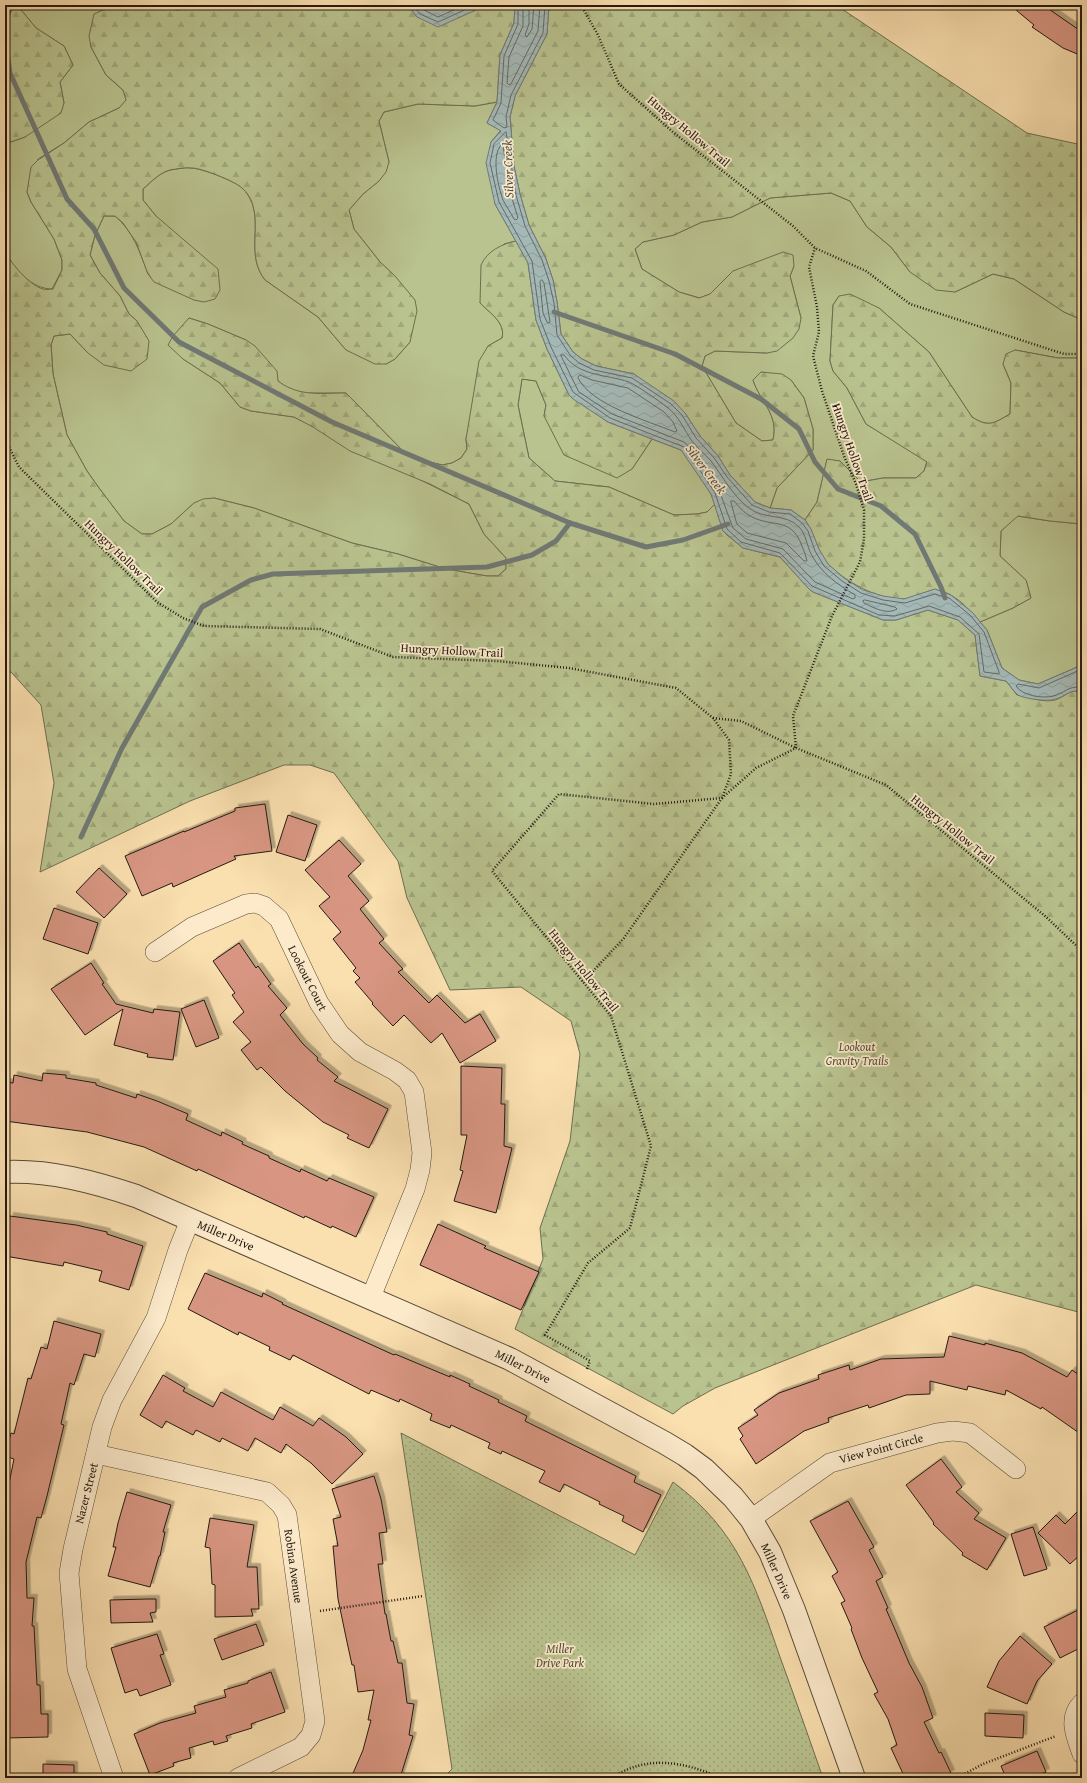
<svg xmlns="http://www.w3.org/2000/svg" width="1087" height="1783" font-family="'Gentium Book Plus',serif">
<defs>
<pattern id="forest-firs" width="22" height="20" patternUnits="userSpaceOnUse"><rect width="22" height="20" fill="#b9c38f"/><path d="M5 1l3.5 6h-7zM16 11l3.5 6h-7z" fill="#9fa77a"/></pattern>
<pattern id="park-dots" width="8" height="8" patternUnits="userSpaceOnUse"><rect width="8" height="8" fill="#b9c38f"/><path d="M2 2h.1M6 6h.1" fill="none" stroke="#9fa77a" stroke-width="1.8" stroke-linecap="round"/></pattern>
<pattern id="water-waves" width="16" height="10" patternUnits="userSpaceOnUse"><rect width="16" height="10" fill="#a4b9b7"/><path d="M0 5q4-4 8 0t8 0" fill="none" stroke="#8d9e9c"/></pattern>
<filter id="shadow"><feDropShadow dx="3.5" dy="-3.5" stdDeviation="0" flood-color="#0004"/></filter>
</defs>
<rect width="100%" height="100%" fill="#fadfaf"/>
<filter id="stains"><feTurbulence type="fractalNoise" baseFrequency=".005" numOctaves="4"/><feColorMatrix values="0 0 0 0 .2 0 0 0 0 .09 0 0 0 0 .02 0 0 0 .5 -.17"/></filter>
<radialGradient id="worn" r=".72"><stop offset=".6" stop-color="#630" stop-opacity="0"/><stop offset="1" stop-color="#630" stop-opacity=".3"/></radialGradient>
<g fill="#b9c38f" stroke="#6e6e50">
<path d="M17 5H131L103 10 91 47 106 75 123 90 127 100 119 108 89 122 64 143 38 159 27 192 31 202 54 239 62 260V270L52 289C31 289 15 269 5 252V144L25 137 64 103 60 82 73 65 64 46 36 28Z"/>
<path d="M497 102 487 123 501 130 491 142 495 204 516 241 504 244 480 303C490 313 506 323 502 338L488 346 466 439 467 449 461 458 452 463 442 465 422 460 404 452 346 393H306L296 391 286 387 278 381 246 340 208 324 189 318 183 359 220 383 240 407 251 411 294 417 469 504 484 534 506 558V569L498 576H487L446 569 398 554 352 543 254 508 214 498 194 503 171 524 152 534H142L124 521 99 488 87 471 67 435 53 374 51 345 54 336 70 334 88 353 137 321 129 314 120 296 100 273 90 255 95 235 104 216H115C133 231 140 252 148 274L156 216 143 200V189C151 182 159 173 170 170 177 169 185 167 191 168 201 168 235 181 242 188 247 192 251 200 253 206 260 230 247 257 265 280L318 317 346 350 386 364 395 359 410 342 395 276 380 262 354 229 349 210 363 194 379 181 389 162 379 121 384 112 418 104 475 106Z"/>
<path d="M831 193 850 201 867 227 891 247 910 272 955 292 993 274 1014 279 1064 312 1082 320V358H1058L1015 350 1003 364 1011 383 1010 414C994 423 989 428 972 417L929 352 879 308 839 296 833 305 830 361 833 371 847 388 866 424 927 461 924 471 916 478H883L861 482 840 461 827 460 817 502 805 520 791 510 770 508 777 488 813 450V429L804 398 791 380 761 372 753 380C760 402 779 414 773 440L762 441 736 423 702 366 705 356 715 351 767 353 801 318 790 276 794 266 733 271 710 294 700 298 679 292 642 269 635 249 643 242 674 235 702 222 732 217 770 198Z"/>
<path d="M522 379 536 381 546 405 544 416 632 469 652 439 681 450 685 454 711 494 715 504 707 512 697 514 674 515 609 487 555 481 529 458 518 405Z"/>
<path d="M1017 516 1050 521 1082 524V665L1038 684 1019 680 1002 668 987 630 980 622 1013 608 1031 598 1026 580 1000 556 1001 531Z"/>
</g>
<g fill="url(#forest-firs)" stroke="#6e6e50">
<path d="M5 5H17L36 28 64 46 73 65 60 82 64 103 61 113 25 137 5 144Z"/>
<path d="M131 5H167L177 10 221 5H408L417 17 476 10 477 5H515L514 23 500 55 497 102 475 106 418 104 384 112 379 121 389 162 386 172 379 181 363 194 349 210 354 229 380 262 395 276 415 300 417 311 410 342 395 359 386 364H375L346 350 318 317 265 280C247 257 260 230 253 206 252 200 247 192 242 188 235 181 201 168 192 168 185 167 177 169 170 170 159 173 151 182 143 189V200L156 216 218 269 220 290 215 299 204 302 194 300 154 282 148 274 136 242 123 223 115 216H104L95 235 90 255 100 273 120 296 129 314 137 321 149 341 147 359 131 371 104 365 88 353 70 334 54 336 51 345 53 374 67 435 87 471 99 488 124 521 142 534H152L171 524 194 503 203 499 214 498 254 508 352 543 398 554 446 569 487 576H498L506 569V558L484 534 469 504 430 484 350 451 313 427 294 417 251 411 240 407 220 383 183 359 168 345 173 336 189 318 208 324 246 340 255 346 277 371 278 381C299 397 321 393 346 393L404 452 422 460 442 465 452 463 461 458 467 449 466 439 479 361 488 346 502 338C506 323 490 313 480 303L481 265C487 251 502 244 516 241L528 263 536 320 547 349 569 395 608 422 652 439 632 469 617 478 564 455 544 416 546 405 536 381 522 379 518 405 529 458 555 481 609 487 674 515 697 514 707 512 715 504 723 531 727 535 743 548 780 557 809 589 813 592 883 620H896L928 610 958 620 975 635 980 676 1006 681 1017 695C1028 697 1044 703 1055 700 1067 696 1067 690 1082 691V1313L976 1285 715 1388 683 1406 673 1414 515 1329 543 1259 540 1228 570 1141 580 1054 571 1021 521 987 450 990 407 898 398 861 334 773 310 765H284L190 801 40 872 54 783 41 705 11 672 5 671V252C12 264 29 285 43 289 46 290 50 289 53 289L62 270V260L54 239 31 202 27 192 31 167 38 160 64 143 89 122 119 108 126 100 123 90 106 75 91 47 89 36 94 14 103 10Z"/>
<path d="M549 5H836L1027 133 1082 145V320L1064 312 1014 279 993 274 955 292 936 290 910 272 891 247 867 227 850 201 831 193 770 198 732 217 702 222 674 235 643 242 635 249 642 269 679 292 699 298 710 294 733 271 783 252 793 255 794 266 790 276 801 318 799 329 793 338 777 351 767 353 715 351 705 356 702 366 736 423 762 441 773 440C779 414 760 402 753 380L761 372 782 374 791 380 804 398 813 429V450L777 488 770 508 755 502 730 475 718 456 700 436 685 413 634 374 596 366 582 359 573 352 561 334 557 302 553 280 546 259 529 225 520 194 514 166 510 117 515 96 547 34Z"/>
<path d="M850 294 879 308 929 352 972 417C989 428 994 423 1010 414L1011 383 1003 364 1006 354 1015 350 1058 358H1082V524L1050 521 1018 516 1001 531 1000 556 1026 580 1031 598 1013 608 980 622C969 609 955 593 937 590 929 589 919 596 911 598 885 604 847 583 829 565 817 553 815 533 805 520L817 502 827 459 840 461 861 482 883 478H916L924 471 927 462 866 424 847 388 833 371 830 361 833 305 839 296Z"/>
</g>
<path fill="url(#park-dots)" stroke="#6e6e50" d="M401 1433 635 1555 673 1482C738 1530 755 1585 780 1657 795 1698 809 1738 823 1778H443L452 1769Z"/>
<g fill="url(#water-waves)" stroke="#707975">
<path d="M408 5H441C447 7 468 5 477 5L476 10 438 27 417 17Z"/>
<path d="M515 5H549L547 34 515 96 510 117 514 166 520 194 529 225 546 259 553 280 557 302 561 334 573 352 582 359 596 366 634 374 674 401 685 413 700 436 718 456 730 475 755 502 770 508 791 510 805 520 811 529 819 549 828 564 844 578 863 590 883 596 904 599 935 589 951 595 973 613 987 630 1002 668 1019 680 1038 684 1082 665V691C1068 690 1068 695 1056 699 1049 702 1025 699 1018 695 1014 692 1010 685 1006 681L980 676 975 635 958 620 928 610 896 620H883L813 592 809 589 780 557 743 548 723 531 711 494 681 450 608 422 573 399 569 395 547 349 536 320 528 263 495 204 486 163 491 142 501 131 487 123 497 102 500 55 514 23Z"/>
</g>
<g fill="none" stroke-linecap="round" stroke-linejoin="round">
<g stroke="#646a64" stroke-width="1">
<path d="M413 5 420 14 438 22 471 7 473 5"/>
<path d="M420 5 424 10 438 17 465 5"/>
<path d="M518 5V24L504 56 501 103 493 120 504 128 507 127 506 117 511 95 543 33 545 5"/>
<path d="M523 5V26L509 57 507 83 509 85 511 84 538 31 540 5"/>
<path d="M529 5V24L525 35 527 37 532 29 534 5"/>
<path d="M506 132 516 195 525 226 542 260 549 281 554 303 557 335 570 355 579 363 594 370 632 378 671 404 682 415 696 438 715 459 727 477 752 505 769 512 790 514 802 523 808 531 815 551 824 566 842 581 861 593 883 600 905 603 935 594 949 598 970 615 984 632 999 672V674L984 672 979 634 960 617 929 606 895 616 879 615 812 586 780 553 741 542 727 529 715 493 688 452 684 447 610 418 573 392 551 347 540 319 532 261 499 202 490 163 494 144Z"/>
<path d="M501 145 503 146 511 195 518 218 516 220 514 219C511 213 506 206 503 200 498 186 491 156 501 145Z"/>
<path d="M542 280 544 283 550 322 549 323 547 322 543 313 540 282Z"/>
<path d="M561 355H564C580 377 606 374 629 382 638 386 659 401 667 407 679 416 684 430 692 441 698 449 705 454 711 461 723 477 733 496 749 508 764 520 786 513 799 527 806 534 807 546 811 554 821 573 837 584 855 595V598L853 599 815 582 783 549 746 539 733 528 719 490 692 449 684 442 612 414 579 392Z"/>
<path d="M580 375 592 380 628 388 664 412 673 422 677 431 675 432C648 421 591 405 578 378Z"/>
<path d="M731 501H734C738 505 742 511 747 514 771 530 790 514 802 546 804 551 806 556 807 561H804L786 543 747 533 737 524Z"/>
<path d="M865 600 895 607 897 609C887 615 874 608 864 603L863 601Z"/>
<path d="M1082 669 1039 688 1018 684 1016 686C1021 695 1042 699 1053 696 1066 693 1066 686 1082 687"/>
</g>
<g stroke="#707975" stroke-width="5">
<path d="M5 21 12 5"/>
<path d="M5 38 10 73 67 199 94 229 124 288 179 342 332 422 570 523 646 547 683 540 728 524"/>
<path d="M554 312 675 354 761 399 799 429 815 462 838 489 881 506 915 534 941 587 945 598"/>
<path d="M81 837 122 748 202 607 251 580 273 574 487 567 532 555 556 541 570 523"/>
</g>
</g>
<g fill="#d89682" stroke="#231a11" filter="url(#shadow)">
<path d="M1010 5H1043L1082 32V56L1063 48 1032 27 1034 25Z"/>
<path d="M265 804 272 851 234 856 236 859 202 874 173 887 172 883 142 896 125 856 184 831V832L235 811V808Z"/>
<path d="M288 815 317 825 305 861 276 852Z"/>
<path d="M339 840 361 864 348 876 369 901 360 909 384 939 379 943 403 969 398 972 429 1003 437 995 465 1023 480 1014 496 1041 460 1063 442 1033 431 1043 404 1015 393 1026 372 1004 373 1003 355 982 360 978 353 971 356 968 333 939 341 932 319 906 330 897 305 870Z"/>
<path d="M99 868 127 894 104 918 76 892Z"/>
<path d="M54 908 98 923 88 954 43 939Z"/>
<path d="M239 943 256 968 258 966 271 984 268 986 287 1008 280 1015 303 1044 318 1058 317 1060 338 1077 334 1081 388 1109 369 1148 347 1138 349 1135 323 1122 285 1091 261 1067 257 1070 241 1050 251 1042 233 1022 244 1012 232 995 235 993 230 986 213 961Z"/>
<path d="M91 963 104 983 102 984 116 1004 153 1013 154 1009 180 1012 173 1060 147 1057 148 1054 114 1045 123 1009 85 1035 51 989Z"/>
<path d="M204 1000 219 1038 196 1047 181 1009Z"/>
<path d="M461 1066 502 1068 501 1104H505L504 1146 512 1148 496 1213 454 1201 463 1171 460 1170 467 1135H461Z"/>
<path d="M43 1073 66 1075V1078L96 1083V1085L136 1098 137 1094 157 1101 188 1114 186 1120 221 1136 222 1132 243 1142 242 1144 269 1156V1158L300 1172 301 1169 327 1181 329 1178 374 1197 356 1237 332 1226 331 1228 305 1216 304 1218 198 1169 197 1171 144 1147 87 1132 5 1121V1082L13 1083 14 1075 42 1081Z"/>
<path d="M10 1216 76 1225 107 1232V1234L143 1246 129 1290 99 1281 102 1271 64 1262 63 1266 5 1256Z"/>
<path d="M438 1224 486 1246 484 1248 539 1272 521 1310 420 1265Z"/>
<path d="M205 1273 262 1297 263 1293 283 1303 282 1304 394 1355 395 1354 450 1377V1375L470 1384 469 1386 499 1400 498 1402 527 1416 525 1421 636 1476 634 1482 661 1495 643 1532 622 1521 624 1516 599 1504 600 1502 564 1484 560 1492 539 1482 545 1471 502 1451 501 1454 488 1448 490 1443 451 1425 450 1428 430 1420 432 1414 400 1399 399 1402 371 1390 369 1394 293 1355 290 1360 269 1350 270 1347 239 1332 238 1335 188 1309Z"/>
<path d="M54 1321 101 1334 95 1357 84 1354 74 1385 70 1383 61 1424 64 1425 47 1496 41 1518 37 1517 26 1562 27 1598H34L32 1626H34L37 1685H40L41 1714H48V1737L5 1738V1493H7L14 1459 5 1456 11 1433 14 1434 28 1378 31 1379 41 1347 47 1349Z"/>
<path d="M949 1336 985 1345V1343L1022 1353 1067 1377 1072 1370 1082 1377V1435L1042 1407 1041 1409 1006 1390 1005 1395 968 1386 967 1390 930 1381V1394L906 1395 869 1408 868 1405 828 1418 829 1422 804 1431 756 1464 740 1439 743 1436 738 1428 758 1415 754 1410 779 1393 819 1379 818 1375 849 1365 850 1370 881 1359 944 1357Z"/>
<path d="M163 1375 185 1388 183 1391 213 1407 221 1392 273 1420 280 1407 313 1426 319 1418 346 1437 363 1454 332 1484 311 1463 286 1444 281 1453 255 1438 248 1451 222 1438 220 1442 196 1430 193 1435 166 1421 162 1428 140 1415Z"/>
<path d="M941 1459 962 1487 956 1492 979 1513 974 1519 1006 1538 987 1570 962 1555 963 1553 933 1524 934 1523 906 1485Z"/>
<path d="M374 1476 381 1499 387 1532 379 1533 383 1564H378L385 1614H386L391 1641H393L398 1663H402L407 1703 414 1704 409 1735 413 1736 400 1778H351L363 1750 371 1720H368L374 1690 358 1692 354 1665H352L347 1642 338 1599 333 1546H338L333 1519 341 1517 332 1489Z"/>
<path d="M127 1492 171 1505 163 1532H165L160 1556H159L150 1587 108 1576 116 1547H113L118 1523Z"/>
<path d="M848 1501 874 1547 869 1550 883 1577 876 1581 888 1608 886 1609 896 1632 909 1663 922 1687 933 1718 924 1722 939 1753 941 1752 951 1773 941 1778H905L891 1748 897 1745 888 1719 874 1694 878 1692 862 1658 851 1629 852 1628 841 1603 845 1601 832 1576 838 1572 810 1521Z"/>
<path d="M1082 1507V1553L1070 1564 1038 1533 1056 1515 1065 1524Z"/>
<path d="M210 1518 254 1525 247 1567H257L259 1609H251L253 1616 215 1617V1585L212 1584 210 1548 205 1547Z"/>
<path d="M1033 1527 1047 1569 1024 1576 1011 1534Z"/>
<path d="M147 1599H156V1612L150 1613 153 1622 111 1623 110 1600Z"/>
<path d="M1082 1608V1647L1060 1658 1044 1627Z"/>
<path d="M256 1624 264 1645 222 1660 214 1639Z"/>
<path d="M157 1634 164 1654 160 1655 171 1685 140 1696 137 1689 125 1693 111 1648Z"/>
<path d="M1020 1636 1052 1664 1037 1681 1027 1704 987 1687 999 1661Z"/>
<path d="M271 1672 285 1712 251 1724 252 1728 226 1736 228 1741 214 1745 213 1741 189 1748 191 1758 173 1763 174 1766 150 1775 134 1734 160 1723 196 1713 194 1706 226 1697 224 1690 248 1683V1681Z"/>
<path d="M985 1713 1024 1715 1023 1738 985 1736Z"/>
<path d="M1037 1751 1046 1772 1031 1778H1006L1001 1766Z"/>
<path d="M43 1764 74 1765V1778H43Z"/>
</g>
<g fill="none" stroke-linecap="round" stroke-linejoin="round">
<g stroke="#594b38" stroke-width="20">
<g id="minor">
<path d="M155 952 192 927 246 904 255 903 264 906 279 919 319 1003 340 1034 360 1052 395 1071 407 1080 414 1092 422 1153 420 1170 415 1189 371 1297"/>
<path d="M96 1454 267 1492 281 1505 287 1515 315 1721 311 1735 301 1747 238 1778"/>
<path d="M751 1519 830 1463 937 1433 953 1431 970 1433 1016 1469"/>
<path d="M1082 1703C1067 1718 1076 1737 1082 1754"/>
<path d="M114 1778 77 1669 69 1573 73 1549 102 1427 112 1400 156 1318 178 1250 190 1220"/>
</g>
</g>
<g stroke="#594b38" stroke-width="24">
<path id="tertiary" d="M5 1172C50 1170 94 1182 136 1196L510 1359 665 1443 685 1455 704 1469 733 1497 751 1519 770 1552 794 1610 854 1778"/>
</g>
<g stroke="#231a11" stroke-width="2.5" stroke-dasharray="1 2" stroke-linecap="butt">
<path d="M581 5 598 35 619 84 674 133 793 226 815 248 866 271 910 304 1064 354H1082"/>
<path d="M5 439 19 467 157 602 183 618 204 626 320 629 393 657 497 661 569 668 676 688 713 718 729 740 731 774 722 798 624 938 583 982"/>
<path d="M713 718 741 721 796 748"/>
<path d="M796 748 793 716 832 616 860 562 864 539V510L856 484 844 456 822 391 813 356 819 332 817 307 809 267 815 248"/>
<path d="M587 1369 590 1361 545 1335 588 1263 630 1228 651 1146 611 1016 492 871 559 794 654 804 722 798 756 768 796 748 886 785 1045 916 1082 951"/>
<path d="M320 1611 423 1596"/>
<path d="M611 1778C649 1754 683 1762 722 1778"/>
<path d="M957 1778 983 1764 1056 1736"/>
</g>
<use href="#minor" stroke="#fceacb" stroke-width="19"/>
<use href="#tertiary" stroke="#fceacb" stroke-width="22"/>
</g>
<g text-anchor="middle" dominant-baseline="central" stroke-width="3.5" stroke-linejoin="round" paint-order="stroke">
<g font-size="12" fill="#231a11" stroke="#fceacb">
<text transform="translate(689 131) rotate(40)">Hungry Hollow Trail</text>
<text transform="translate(853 452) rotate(71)">Hungry Hollow Trail</text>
<text transform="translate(124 557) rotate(44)">Hungry Hollow Trail</text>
<text transform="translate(452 650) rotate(3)">Hungry Hollow Trail</text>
<text transform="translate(953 829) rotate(39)">Hungry Hollow Trail</text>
<text transform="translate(584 970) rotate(51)">Hungry Hollow Trail</text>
<text transform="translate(308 978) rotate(63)">Lookout Court</text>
<text transform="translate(226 1235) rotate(23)">Miller Drive</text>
<text transform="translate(523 1366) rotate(27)">Miller Drive</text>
<text transform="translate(881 1448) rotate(-15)">View Point Circle</text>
<text transform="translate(86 1493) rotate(-76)">Nazer Street</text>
<text transform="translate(294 1566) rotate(82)">Robina Avenue</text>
<text transform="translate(777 1571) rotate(66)">Miller Drive</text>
</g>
<g font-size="12" font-style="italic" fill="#504d37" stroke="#fceacb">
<text x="857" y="1046">Lookout<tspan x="857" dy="14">Gravity Trails</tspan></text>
<text x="560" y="1648">Miller<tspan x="560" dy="14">Drive Park</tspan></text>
</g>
<g font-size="13" font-style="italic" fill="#50524b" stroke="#fceacb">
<text transform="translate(508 169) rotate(-92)">Silver Creek</text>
<text transform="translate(706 469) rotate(53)">Silver Creek</text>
</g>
</g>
<rect width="1087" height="1783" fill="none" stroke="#fadfaf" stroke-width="20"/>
<rect x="6" y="6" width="1075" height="1771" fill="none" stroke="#231a11" stroke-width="2"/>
<rect x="10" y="10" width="1067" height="1763" fill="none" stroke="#231a11"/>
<rect width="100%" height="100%" filter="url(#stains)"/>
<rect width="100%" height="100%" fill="url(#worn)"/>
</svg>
